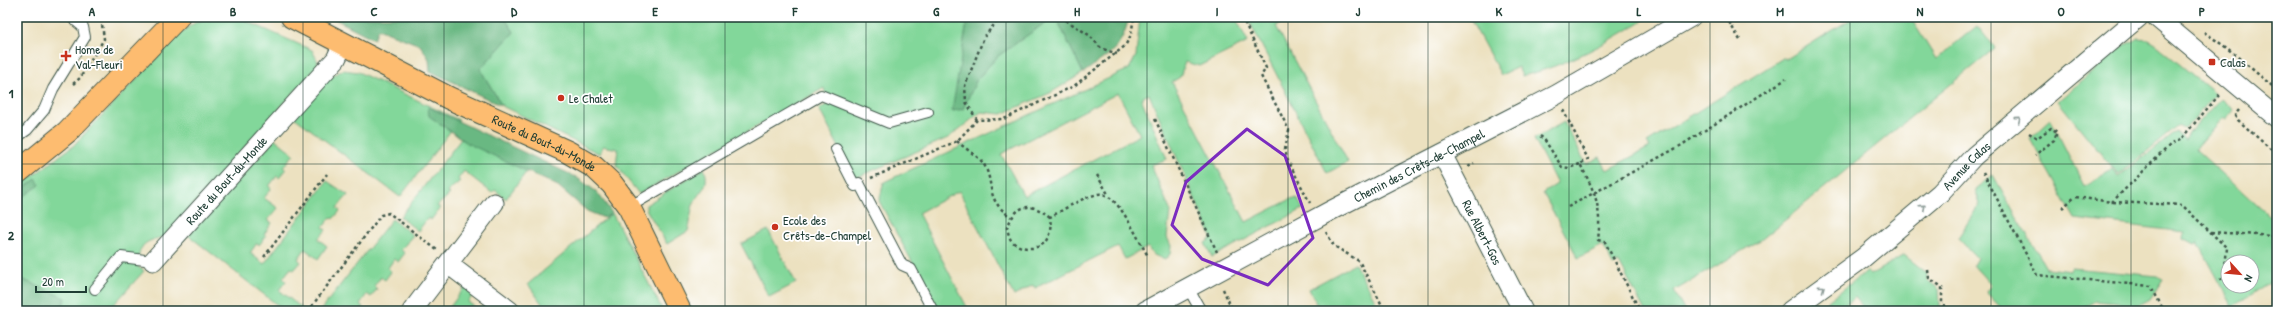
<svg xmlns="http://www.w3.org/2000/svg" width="2294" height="328" font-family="'Patrick Hand',sans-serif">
<rect width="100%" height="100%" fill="#fff"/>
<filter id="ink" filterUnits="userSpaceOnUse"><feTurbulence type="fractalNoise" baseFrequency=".025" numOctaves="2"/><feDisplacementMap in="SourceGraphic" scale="8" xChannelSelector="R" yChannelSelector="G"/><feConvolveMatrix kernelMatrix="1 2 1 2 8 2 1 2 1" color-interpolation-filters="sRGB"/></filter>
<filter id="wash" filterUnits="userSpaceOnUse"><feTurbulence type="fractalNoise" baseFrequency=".012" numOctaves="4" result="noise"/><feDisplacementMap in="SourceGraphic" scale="16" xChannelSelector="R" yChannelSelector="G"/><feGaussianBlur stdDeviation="0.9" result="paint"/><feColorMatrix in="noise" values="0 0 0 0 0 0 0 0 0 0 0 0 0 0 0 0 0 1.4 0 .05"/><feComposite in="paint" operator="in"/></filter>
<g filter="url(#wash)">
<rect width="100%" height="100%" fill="#ece1c0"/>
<g fill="#82d79a" stroke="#508a67" fill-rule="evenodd">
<path d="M212 17H237L312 50 318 62 315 69 164 237C144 241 138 245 138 267L144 271 108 311H17V188L73 146 179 34 196 22Z"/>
<path d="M504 17H968L953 111 963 109 977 79 998 56 1053 17H1056L1083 73 1050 93 1002 114 981 112 948 138 855 178 819 109 828 104 824 88 639 194 616 165 618 149 603 146 600 154 502 106 480 69 514 32Z"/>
<path d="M1140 17H1235L1248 42 1199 66 1185 62 1180 77 1172 82 1246 222 1293 198 1294 199 1297 198 1303 209 1212 257 1205 243 1212 238 1149 94 1141 98 1167 159 1151 165 1170 210 1167 237 1171 246 1170 254 1165 260 1152 254 1148 247 1125 259 1118 246 1035 288 1033 285 1014 296 959 191 918 213 969 311H939L879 201 884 182 1129 69 1136 56ZM1118 93 1140 135 1024 196 1001 154Z"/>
<path d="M1247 17H1293L1276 26 1348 162 1327 173Z"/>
<path d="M1469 17H1648C1609 42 1568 65 1522 76L1518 67 1501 75Z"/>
<path d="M1854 17H1910L1936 59 1977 26 1995 48 1762 239 1674 291 1685 311H1645L1619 262 1613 265 1603 245 1578 258 1543 193 1557 184 1534 139 1564 122 1586 164 1600 157 1607 170 1650 147 1647 143 1783 58 1785 60Z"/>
<path d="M2139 38 2147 39 2156 45 2216 94 2185 129 2179 125 2118 175 2058 101 2123 46Z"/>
<path d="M343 70 358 72 459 120 400 197 294 117 327 79Z"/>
<path d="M2221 99 2234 110 2226 120 2223 118 2195 149 2277 223V278L2233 307 2198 242 2195 244 2184 238 2185 232 2075 219 2030 139 2051 120 2084 186 2112 170 2118 177 2176 132 2185 140 2190 132ZM2228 262H2252V286H2228Z"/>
<path d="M275 139 294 154 283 167 286 170 279 178 277 176 269 186 271 189 264 198 278 208 268 220 272 223 264 234 266 236 259 245 257 243 250 253 264 264 327 181 348 195 337 208 340 211 333 219 331 217 323 227 326 230 318 239 327 246 318 259 305 249 298 259 301 262 294 270 291 268 283 278 286 281 279 290 304 310 302 311H285L188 235Z"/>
<path d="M461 139 527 171 506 199 495 190 492 193 464 171 458 179 460 181 447 192 450 194 437 206 440 208 431 220 428 218 418 231 400 217Z"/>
<path d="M704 168C712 190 696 190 692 209 690 216 691 223 688 231L667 244 646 209V205Z"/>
<path d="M1993 175 2046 268 2070 271 2071 268 2158 276 2163 279 2150 299 2139 305 2095 301 2078 311H2004L1986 292 1991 285 1973 265 1977 258 1958 238 1980 203 1975 189Z"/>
<path d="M612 213 663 311H547L528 284Z"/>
<path d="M392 219 413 235 401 250 405 253 398 262 394 259 388 268 391 272 385 280 381 277 374 286 377 289 371 297 367 294 360 304 363 307 360 311H320Z"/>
<path d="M768 230 796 283 769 297 741 244Z"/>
<path d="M1904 255 1927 273V280L1939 289 1940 306 1948 311H1866L1855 297 1837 311 1835 308 1831 311H1815L1867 271 1870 275Z"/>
<path d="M1355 264 1381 311H1321L1309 289Z"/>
<path d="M464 288 476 291 468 302 480 311H447Z"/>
</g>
<g fill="#69b882" stroke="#447a5b">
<path d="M331 17H504L514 32 480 69 502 106 430 71 429 59 420 45 378 29 374 39Z"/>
<path d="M968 17H1053L998 56 977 79 963 109 952 111Z"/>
<path d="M1056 17H1129C1121 51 1110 53 1083 73Z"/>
<path d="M428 107 576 177 597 192 612 213 604 218 587 211 558 186 469 144 429 116Z"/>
<path d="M36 179 40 185 17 201V193Z"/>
<path d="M17 277 65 298 62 311H27L20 308 17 311Z"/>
</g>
</g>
<g filter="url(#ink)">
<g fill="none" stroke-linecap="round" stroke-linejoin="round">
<g stroke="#3e5649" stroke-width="12">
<g id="lane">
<path d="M17 137 27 130 44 110 53 89 85 37 83 27 71 17"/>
<path d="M836 149 855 186 859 183 902 265 911 269 933 311"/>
<path d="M629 207 821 95 889 123 928 112"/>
<path d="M1188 288 1201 311"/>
<path d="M95 289 121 257 153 261"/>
</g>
</g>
<g stroke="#3e5649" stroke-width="21">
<g id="street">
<path d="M2156 17 2277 118"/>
<path id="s1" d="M1442 154 1523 311"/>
<path id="s2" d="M153 261 336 59 343 44"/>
<path d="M448 264 510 311"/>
<path d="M412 311 494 203"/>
<path id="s3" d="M1145 311 1330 211 1556 95 1691 17"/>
<path id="s4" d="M1790 311 1863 258 1940 193 1974 156 2139 17"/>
</g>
</g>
<g stroke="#3e5649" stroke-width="24">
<g id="primary">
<path id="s5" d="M292 17 449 98 568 152 594 167 612 184 629 207 680 311"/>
<path d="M17 173 67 132 178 17"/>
</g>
</g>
<g stroke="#3e5649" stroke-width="2.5" stroke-dasharray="3 3" stroke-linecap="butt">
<path d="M1061 17 1089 35 1101 48 1117 54"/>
<path d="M1242 17 1266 68 1261 76 1289 130 1285 149 1287 159 1310 203"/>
<path d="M1726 17 1740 40"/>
<path d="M2204 32 2227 48 2277 90"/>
<path d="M73 84 80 78 104 39 101 17"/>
<path d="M1563 110 1588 159 1580 164C1595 192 1602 207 1598 240L1605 242 1640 311"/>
<path d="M2239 110 2235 115 2238 120 2277 155"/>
<path d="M1155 119 1217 252"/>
<path d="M977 120 966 102 965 86 984 37 998 20 1006 17"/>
<path d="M2029 133 2037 138 2051 128 2057 132 2054 140 2035 155"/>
<path d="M1540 136 1544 139 1562 167 1569 168 1580 164"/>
<path d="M957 141C965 149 976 154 983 163 996 183 983 198 1011 217"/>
<path d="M1468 166 1474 163"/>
<path d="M1983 172 2037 275 2151 286 2164 311"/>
<path d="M1097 175 1108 194"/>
<path d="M871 178 957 141 977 120 1004 119 1074 86 1125 46 1131 35 1134 17"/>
<path d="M2113 202 2182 205 2227 248 2224 277 2219 280"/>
<path d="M1568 207 1680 146 1786 79"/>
<path d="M2062 208 2075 197 2112 202 2171 144 2180 140 2220 94"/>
<path d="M1050 217C1030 201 1016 204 1007 228 1008 232 1009 237 1011 240 1019 251 1041 251 1047 239 1051 231 1051 225 1050 217 1065 209 1081 198 1098 194 1117 190 1139 242 1148 256"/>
<path d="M1326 232 1334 246 1359 261 1385 311"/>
<path d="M2211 232 2273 236 2277 239"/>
<path d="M264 257 327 174"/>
<path d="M1928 270 1929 278 1942 287V304L1953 311"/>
<path d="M1223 289 1233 311"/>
<path d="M308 311 381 215 389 213 437 250"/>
</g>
<use href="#lane" stroke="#fff" stroke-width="10"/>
<use href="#street" stroke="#fff" stroke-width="19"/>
<use href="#primary" stroke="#fdbc6f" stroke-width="22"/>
</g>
<defs><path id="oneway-chevron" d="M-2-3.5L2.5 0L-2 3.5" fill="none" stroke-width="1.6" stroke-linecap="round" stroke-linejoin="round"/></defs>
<g stroke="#8f9e9a">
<use href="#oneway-chevron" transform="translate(2018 119) rotate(-40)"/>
<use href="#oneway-chevron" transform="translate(1923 207) rotate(-40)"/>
<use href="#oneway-chevron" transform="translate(1822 288) rotate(-36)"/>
</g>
</g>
<path fill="none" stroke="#7b2cbf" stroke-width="3" stroke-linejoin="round" d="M1247 129 1285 156 1313 238 1268 285 1202 259 1172 225 1186 182Z"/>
<path fill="none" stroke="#1f3d34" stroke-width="1" stroke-opacity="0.55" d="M163 17V311M303 17V311M444 17V311M584 17V311M725 17V311M866 17V311M1006 17V311M1147 17V311M1288 17V311M1428 17V311M1569 17V311M1710 17V311M1850 17V311M1991 17V311M2131 17V311M17 164H2277"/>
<g fill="#c8321e" stroke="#fff" stroke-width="1.5">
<path d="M64 50h4v4h4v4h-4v4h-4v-4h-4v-4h4z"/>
<rect x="2208" y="58" width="8" height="8" rx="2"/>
<circle cx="561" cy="98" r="4"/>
<circle cx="775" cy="227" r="4"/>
</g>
<g text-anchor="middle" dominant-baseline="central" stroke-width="3.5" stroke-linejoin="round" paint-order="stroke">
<g font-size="13" fill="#1f3d34" stroke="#fff" text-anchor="start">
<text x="75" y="49">Home de<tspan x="75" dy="15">Val-Fleuri</tspan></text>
<text x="2220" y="62">Calas</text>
<text x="569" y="98">Le Chalet</text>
<text x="783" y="220">Ecole des<tspan x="783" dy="15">Crêts-de-Champel</tspan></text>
</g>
<g font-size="13" fill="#1f3d34" stroke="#fff">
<text stroke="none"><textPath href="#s5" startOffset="282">Route du Bout-du-Monde</textPath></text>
<text stroke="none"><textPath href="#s3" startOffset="310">Chemin des Crêts-de-Champel</textPath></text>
<text stroke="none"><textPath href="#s4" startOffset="229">Avenue Calas</textPath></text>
<text stroke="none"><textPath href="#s2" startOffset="109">Route du Bout-du-Monde</textPath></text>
<text stroke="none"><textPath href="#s1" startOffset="88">Rue Albert-Gos</textPath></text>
</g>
</g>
<rect width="2294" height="328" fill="none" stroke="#fff" stroke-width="44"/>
<g transform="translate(2240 274) rotate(117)"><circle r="19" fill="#ffffff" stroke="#a5b1ae"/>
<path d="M0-3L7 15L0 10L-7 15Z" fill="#c8321e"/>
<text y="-6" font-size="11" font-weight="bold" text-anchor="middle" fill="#1f3d34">N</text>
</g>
<path d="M36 286v6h50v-6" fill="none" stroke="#1f3d34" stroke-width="2"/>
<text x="42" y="286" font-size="12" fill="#1f3d34" stroke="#ffffff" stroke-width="3" paint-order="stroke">20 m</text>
<rect x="22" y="22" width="2250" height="284" fill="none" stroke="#1f3d34" stroke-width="1.5"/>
<g font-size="13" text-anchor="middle" font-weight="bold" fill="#1f3d34">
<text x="92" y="16">A</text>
<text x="233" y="16">B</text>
<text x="374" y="16">C</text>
<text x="514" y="16">D</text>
<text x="655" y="16">E</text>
<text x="795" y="16">F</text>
<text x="936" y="16">G</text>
<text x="1077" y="16">H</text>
<text x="1217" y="16">I</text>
<text x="1358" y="16">J</text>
<text x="1499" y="16">K</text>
<text x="1639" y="16">L</text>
<text x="1780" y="16">M</text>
<text x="1920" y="16">N</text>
<text x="2061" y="16">O</text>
<text x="2202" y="16">P</text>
<text x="11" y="98">1</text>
<text x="11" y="240">2</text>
</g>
</svg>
